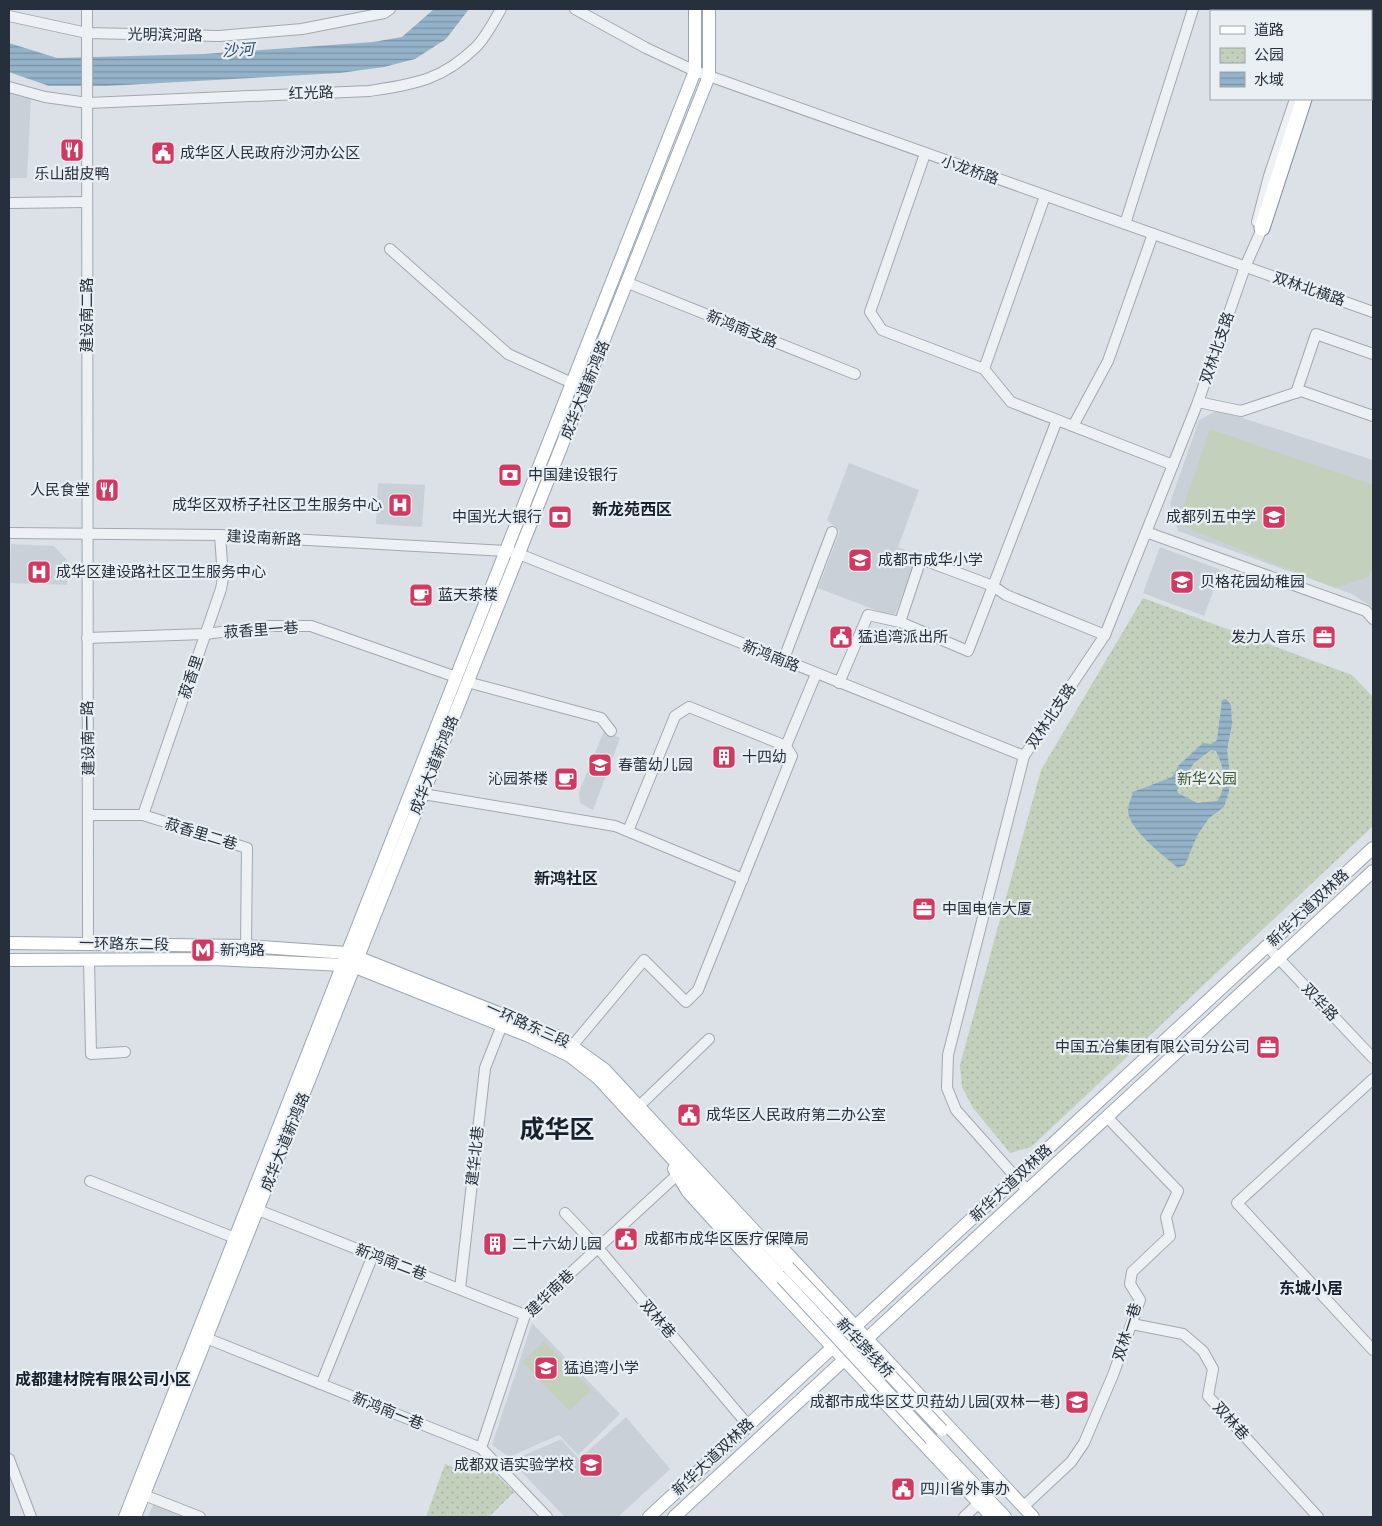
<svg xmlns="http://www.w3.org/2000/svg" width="1382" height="1526" font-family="Rubik,'Noto Sans SC',sans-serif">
<defs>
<pattern id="park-dots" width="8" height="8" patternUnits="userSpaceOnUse" patternTransform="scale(1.25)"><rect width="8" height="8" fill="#c3d0bc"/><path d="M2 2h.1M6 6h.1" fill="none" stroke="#a7b3a2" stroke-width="1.8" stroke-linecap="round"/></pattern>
<pattern id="water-rules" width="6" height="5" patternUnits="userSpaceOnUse" patternTransform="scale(1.25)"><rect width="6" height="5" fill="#94b3c8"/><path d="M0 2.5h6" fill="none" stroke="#7992a4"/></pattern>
</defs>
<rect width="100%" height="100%" fill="#dbe1e6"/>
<g fill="#c9d0d8">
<path d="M9 92 31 98 27 178H9Z"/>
<path d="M1218 410 1373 460V608L1352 594 1178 531 1170 503 1199 420Z"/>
<path d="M849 463 919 490 898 547 918 555 894 617 818 588 840 531 827 520Z"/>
<path d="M378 483 425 485 422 527 376 524Z"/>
<path d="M11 544 54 546 67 560V585L10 583Z"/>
<path d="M1160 547 1221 570 1204 616 1143 593Z"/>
<path d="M604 731 620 738 593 810 580 803 579 792Z"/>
<path d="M532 1323 620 1414 578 1455 559 1435 509 1457 492 1445Z"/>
<path d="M626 1417 670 1469 618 1517H565L511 1461 561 1439 579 1459Z"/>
<path d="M154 1503 187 1517H148Z"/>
</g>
<g fill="#c3d0bc">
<path d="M1210 429 1373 485V568L1368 577 1335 588 1185 527 1182 511Z"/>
<path d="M544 1341 591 1390 569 1411 523 1362Z"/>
</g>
<g fill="url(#park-dots)">
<path d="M1143 598 1352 675 1373 697V826L1031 1147 1010 1153 973 1108 962 1087 960 1065 1041 770Z"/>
<path d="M445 1464 472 1474 487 1466 514 1492 489 1517H426Z"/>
</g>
<g fill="url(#water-rules)" fill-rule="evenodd">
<path d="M434 9H469L446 39 415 59 384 67 340 73 106 86H49L9 72V43L57 58 204 54 373 42 402 37Z"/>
<path d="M1226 699 1231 705 1232 724 1227 750 1230 774 1229 791 1224 807 1209 818 1197 836 1185 865 1178 868C1165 857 1134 833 1129 816 1126 808 1131 800 1133 792L1172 777 1179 765 1203 743 1212 744 1217 740 1222 700ZM1211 750 1216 751C1224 767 1228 787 1217 801L1197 803 1178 793 1177 790 1194 763Z"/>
</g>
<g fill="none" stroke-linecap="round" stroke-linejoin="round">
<g stroke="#a1a8b0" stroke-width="12">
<g id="minor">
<path d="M87 9 88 943"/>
<path d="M575 9 646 48 695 71 1373 312"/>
<path d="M1247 9 1254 11"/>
<path d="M1325 11 1326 9"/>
<path d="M1341 11 1342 9"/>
<path d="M9 16 87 33 219 36 302 29 384 13 390 9"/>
<path d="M1371 58H1373"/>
<path d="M9 87 45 97 88 103 369 91C414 84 441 81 476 47 486 37 494 21 501 9"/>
<path d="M925 154 870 312 882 330 984 369 1011 402 1173 465"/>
<path d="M9 203 87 202"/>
<path d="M1257 222 1269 176 1295 99"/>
<path d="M1125 224 1193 9"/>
<path d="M390 249 508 354 572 383"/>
<path d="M628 283 855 374"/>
<path d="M984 369 1045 196"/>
<path d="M1296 393 1316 334 1373 354"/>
<path d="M1198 402 1241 411 1301 391 1373 416"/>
<path d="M1073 426 1108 361 1153 234"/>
<path d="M1146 532 1366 611 1373 619"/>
<path d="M9 533 220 535 506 551 519 554 1024 756"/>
<path d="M900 622 921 559 993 586 1006 595 1105 635"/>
<path d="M87 638 205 634 270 626H311L456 677"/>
<path d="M783 661 832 532"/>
<path d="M467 682 601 718 611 731"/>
<path d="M839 683 868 615 900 622 968 651 1057 420"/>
<path d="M423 794 615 826 743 879"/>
<path d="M89 815H143L247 848 246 946"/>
<path d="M143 815 221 589 223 578 220 535"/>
<path d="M628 831 675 716 689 707 786 746"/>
<path d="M1267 946 1373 1058"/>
<path d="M89 960 91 1054 125 1052"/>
<path d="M573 1045 644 960 686 1002 698 990 792 756 786 746 816 674"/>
<path d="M1373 1079 1237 1203 1373 1350"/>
<path d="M638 1107 709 1039"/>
<path d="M90 1181 235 1238"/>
<path d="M1028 1191 956 1110 947 1088 948 1055 1024 756 1105 635 1198 402 1245 267 1265 222"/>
<path d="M258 1210 525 1315"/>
<path d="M565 1213 598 1248 748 1425"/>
<path d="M460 1289 485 1068 502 1025"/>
<path d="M1132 1324 1183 1334 1203 1351 1213 1369 1208 1396 1318 1517"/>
<path d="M206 1338 481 1448 547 1517"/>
<path d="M321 1384 373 1255"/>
<path d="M481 1448 525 1315 677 1175"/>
<path d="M9 1459 31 1517"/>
<path d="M144 1495 200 1517"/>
<path d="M1024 1506 1071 1462 1084 1443 1113 1375 1140 1300 1130 1284 1132 1272 1170 1236 1166 1217 1178 1191 1107 1117"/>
<path d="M964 1517 979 1503"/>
</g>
</g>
<g stroke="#9aa6b2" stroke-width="14">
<g id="major">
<path d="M9 943 246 946 347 953 559 1037 605 1070 788 1267"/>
<path d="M9 960 215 959 343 965 355 967 529 1036 570 1056 598 1078 782 1278"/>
<path d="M674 1169 688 1192 718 1225 992 1517"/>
<path d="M784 1250 1033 1517"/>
<path d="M931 1439 1005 1517"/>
<path d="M125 1517 695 71V9"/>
<path d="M135 1517 709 76V9"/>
<path d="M649 1517 1373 848"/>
<path d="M674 1517 1373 871"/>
</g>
</g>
<g stroke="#82909d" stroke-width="17">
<g id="highway">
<path d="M1333 11 1334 9"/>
<path d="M1262 228 1304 99"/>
</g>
</g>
<use href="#minor" stroke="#eef1f4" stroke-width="10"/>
<use href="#major" stroke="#fff" stroke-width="12"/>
<use href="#highway" stroke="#fff" stroke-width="15"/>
<g stroke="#9aa6b2" stroke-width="14" stroke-linecap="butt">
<g id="major-bridge">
<path d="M788 1267 942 1430"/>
<path d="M782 1278 931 1439"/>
</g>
</g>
<use href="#major-bridge" stroke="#fff" stroke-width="12"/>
</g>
<defs>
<g id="restaurant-square" transform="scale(1.25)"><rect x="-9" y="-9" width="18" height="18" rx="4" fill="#d23961" stroke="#eaeff4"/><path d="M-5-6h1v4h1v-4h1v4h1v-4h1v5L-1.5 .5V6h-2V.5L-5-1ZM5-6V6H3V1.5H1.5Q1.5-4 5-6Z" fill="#fff"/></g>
<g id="civic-square" transform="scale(1.25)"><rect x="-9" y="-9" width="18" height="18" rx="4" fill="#d23961" stroke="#eaeff4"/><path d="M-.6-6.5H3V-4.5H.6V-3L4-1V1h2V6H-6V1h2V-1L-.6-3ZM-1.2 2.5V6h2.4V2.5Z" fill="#fff"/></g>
<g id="bank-square" transform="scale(1.25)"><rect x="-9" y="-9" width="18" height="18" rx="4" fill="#d23961" stroke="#eaeff4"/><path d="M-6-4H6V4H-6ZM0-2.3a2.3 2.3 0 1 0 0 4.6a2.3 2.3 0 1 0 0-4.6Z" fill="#fff"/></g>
<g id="hospital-square" transform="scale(1.25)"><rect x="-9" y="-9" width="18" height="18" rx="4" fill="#d23961" stroke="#eaeff4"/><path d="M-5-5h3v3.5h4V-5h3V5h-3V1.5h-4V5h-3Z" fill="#fff"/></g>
<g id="school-square" transform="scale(1.25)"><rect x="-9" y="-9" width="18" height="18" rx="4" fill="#d23961" stroke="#eaeff4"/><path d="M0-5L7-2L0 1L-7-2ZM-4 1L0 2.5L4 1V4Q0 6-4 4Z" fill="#fff"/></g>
<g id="cafe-square" transform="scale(1.25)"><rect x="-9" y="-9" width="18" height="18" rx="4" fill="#d23961" stroke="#eaeff4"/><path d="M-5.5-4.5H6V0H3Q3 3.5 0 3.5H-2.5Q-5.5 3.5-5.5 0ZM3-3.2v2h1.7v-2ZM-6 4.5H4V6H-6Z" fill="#fff"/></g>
<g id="office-square" transform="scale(1.25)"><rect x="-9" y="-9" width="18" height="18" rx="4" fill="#d23961" stroke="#eaeff4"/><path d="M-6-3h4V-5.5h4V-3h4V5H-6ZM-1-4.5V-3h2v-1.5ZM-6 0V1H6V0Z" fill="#fff"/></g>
<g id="building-square" transform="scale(1.25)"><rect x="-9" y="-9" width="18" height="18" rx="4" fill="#d23961" stroke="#eaeff4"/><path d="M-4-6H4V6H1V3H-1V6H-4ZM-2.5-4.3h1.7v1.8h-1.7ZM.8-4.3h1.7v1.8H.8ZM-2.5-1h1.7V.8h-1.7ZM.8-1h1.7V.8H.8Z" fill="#fff"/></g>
<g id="metro-square" transform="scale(1.25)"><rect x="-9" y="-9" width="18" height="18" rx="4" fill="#d23961" stroke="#eaeff4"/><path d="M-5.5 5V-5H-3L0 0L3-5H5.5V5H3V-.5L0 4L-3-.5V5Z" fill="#fff"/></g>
</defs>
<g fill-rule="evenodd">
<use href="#restaurant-square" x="72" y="150"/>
<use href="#civic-square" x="163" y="153"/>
<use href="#bank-square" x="510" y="475"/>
<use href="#restaurant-square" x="107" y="490"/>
<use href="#hospital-square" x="400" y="505"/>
<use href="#bank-square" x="560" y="517"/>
<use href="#school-square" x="1274" y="517"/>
<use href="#school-square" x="860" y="560"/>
<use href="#hospital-square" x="39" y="572"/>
<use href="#school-square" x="1182" y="582"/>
<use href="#cafe-square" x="421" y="595"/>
<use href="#civic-square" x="841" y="637"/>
<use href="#office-square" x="1324" y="637"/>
<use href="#building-square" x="724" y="757"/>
<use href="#school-square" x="600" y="765"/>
<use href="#cafe-square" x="566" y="779"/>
<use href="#office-square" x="924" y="909"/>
<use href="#metro-square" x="203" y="950"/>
<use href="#office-square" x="1268" y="1047"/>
<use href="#civic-square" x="689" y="1115"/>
<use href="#civic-square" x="626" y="1239"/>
<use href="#building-square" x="495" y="1244"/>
<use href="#school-square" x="546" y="1368"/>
<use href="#school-square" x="1077" y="1402"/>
<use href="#school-square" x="591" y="1465"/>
<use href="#civic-square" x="903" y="1489"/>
</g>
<g text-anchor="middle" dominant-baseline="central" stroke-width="4.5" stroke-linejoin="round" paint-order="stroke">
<g font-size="15" fill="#25303c" stroke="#eaeff4">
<text transform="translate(165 35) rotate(1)">光明滨河路</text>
<text transform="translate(311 93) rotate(-2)">红光路</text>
<text transform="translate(970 170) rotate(19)">小龙桥路</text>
<text transform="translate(1309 289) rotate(19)">双林北横路</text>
<text transform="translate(87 315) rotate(-90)">建设南二路</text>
<text transform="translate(742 329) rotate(22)">新鸿南支路</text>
<text transform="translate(1217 348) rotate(-71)">双林北支路</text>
<text transform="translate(585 390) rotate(-68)">成华大道新鸿路</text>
<text transform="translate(264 538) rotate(3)">建设南新路</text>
<text transform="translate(261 630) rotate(-4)">菽香里一巷</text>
<text transform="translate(771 656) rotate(22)">新鸿南路</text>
<text transform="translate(191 677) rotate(-71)">菽香里</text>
<text transform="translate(1051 716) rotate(-56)">双林北支路</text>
<text transform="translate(88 738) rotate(-91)">建设南一路</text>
<text transform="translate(434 765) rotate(-68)">成华大道新鸿路</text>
<text transform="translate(201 834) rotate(17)">菽香里二巷</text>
<text transform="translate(1308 908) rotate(-43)">新华大道双林路</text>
<text transform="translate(124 944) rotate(1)">一环路东二段</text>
<text transform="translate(1320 1002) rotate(47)">双华路</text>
<text transform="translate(528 1025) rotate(24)">一环路东三段</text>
<text transform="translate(285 1142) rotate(-68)">成华大道新鸿路</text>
<text transform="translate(475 1156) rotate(-84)">建华北巷</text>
<text transform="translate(1011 1183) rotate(-43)">新华大道双林路</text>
<text transform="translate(391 1262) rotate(21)">新鸿南二巷</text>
<text transform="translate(550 1293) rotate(-44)">建华南巷</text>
<text transform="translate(658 1319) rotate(50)">双林巷</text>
<text transform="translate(1127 1332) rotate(-72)">双林一巷</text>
<text transform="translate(865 1348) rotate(47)">新华跨线桥</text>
<text transform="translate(388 1411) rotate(22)">新鸿南一巷</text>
<text transform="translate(1231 1421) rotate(48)">双林巷</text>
<text transform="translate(713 1457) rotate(-43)">新华大道双林路</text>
</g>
<g font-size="15" fill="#25303c" stroke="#eaeff4" text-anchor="start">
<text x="180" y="153">成华区人民政府沙河办公区</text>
<text x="72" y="174" text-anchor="middle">乐山甜皮鸭</text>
<text x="528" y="475">中国建设银行</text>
<text x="90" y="490" text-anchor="end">人民食堂</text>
<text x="382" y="505" text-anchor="end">成华区双桥子社区卫生服务中心</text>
<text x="542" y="517" text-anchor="end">中国光大银行</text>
<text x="1256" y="517" text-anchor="end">成都列五中学</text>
<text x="878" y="560">成都市成华小学</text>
<text x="56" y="572">成华区建设路社区卫生服务中心</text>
<text x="1200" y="582">贝格花园幼稚园</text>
<text x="438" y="595">蓝天茶楼</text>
<text x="858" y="637">猛追湾派出所</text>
<text x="1306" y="637" text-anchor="end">发力人音乐</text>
<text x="742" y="757">十四幼</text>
<text x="618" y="765">春蕾幼儿园</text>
<text x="548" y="779" text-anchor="end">沁园茶楼</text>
<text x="942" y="909">中国电信大厦</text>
<text x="220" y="950">新鸿路</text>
<text x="1250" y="1047" text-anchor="end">中国五冶集团有限公司分公司</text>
<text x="706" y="1115">成华区人民政府第二办公室</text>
<text x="644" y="1239">成都市成华区医疗保障局</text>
<text x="512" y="1244">二十六幼儿园</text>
<text x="564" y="1368">猛追湾小学</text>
<text x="1060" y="1402" text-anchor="end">成都市成华区艾贝菈幼儿园(双林一巷)</text>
<text x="574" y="1465" text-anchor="end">成都双语实验学校</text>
<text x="920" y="1489">四川省外事办</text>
</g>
<g font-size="15" fill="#3d5931" stroke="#eaeff4">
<text x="1207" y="779">新华公园</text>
</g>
<g font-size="16" font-style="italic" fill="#2e5471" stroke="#eaeff4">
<text transform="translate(238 50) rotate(-3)">沙河</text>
</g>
<g font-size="16" font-weight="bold" fill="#17212d" stroke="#eaeff4">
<text x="632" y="509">新龙苑西区</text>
<text x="566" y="878">新鸿社区</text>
<text x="1311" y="1288">东城小居</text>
<text x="103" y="1379">成都建材院有限公司小区</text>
</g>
<g font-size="25" font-weight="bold" fill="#17212d" stroke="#eaeff4">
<text x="557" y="1129">成华区</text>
</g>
</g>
<rect width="1382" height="1526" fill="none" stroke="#25303c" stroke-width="20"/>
<rect x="1210" y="10" width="162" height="90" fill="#eaeff4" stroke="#9ba3aa"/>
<rect x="1220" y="26" width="25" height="8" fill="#ffffff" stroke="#9ba3aa"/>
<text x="1254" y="35" font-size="15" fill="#25303c">道路</text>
<rect x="1220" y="48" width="25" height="15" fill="url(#park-dots)" stroke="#9ba3aa"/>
<text x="1254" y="60" font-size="15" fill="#25303c">公园</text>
<rect x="1220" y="72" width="25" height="15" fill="url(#water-rules)" stroke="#9ba3aa"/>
<text x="1254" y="85" font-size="15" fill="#25303c">水域</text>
</svg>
